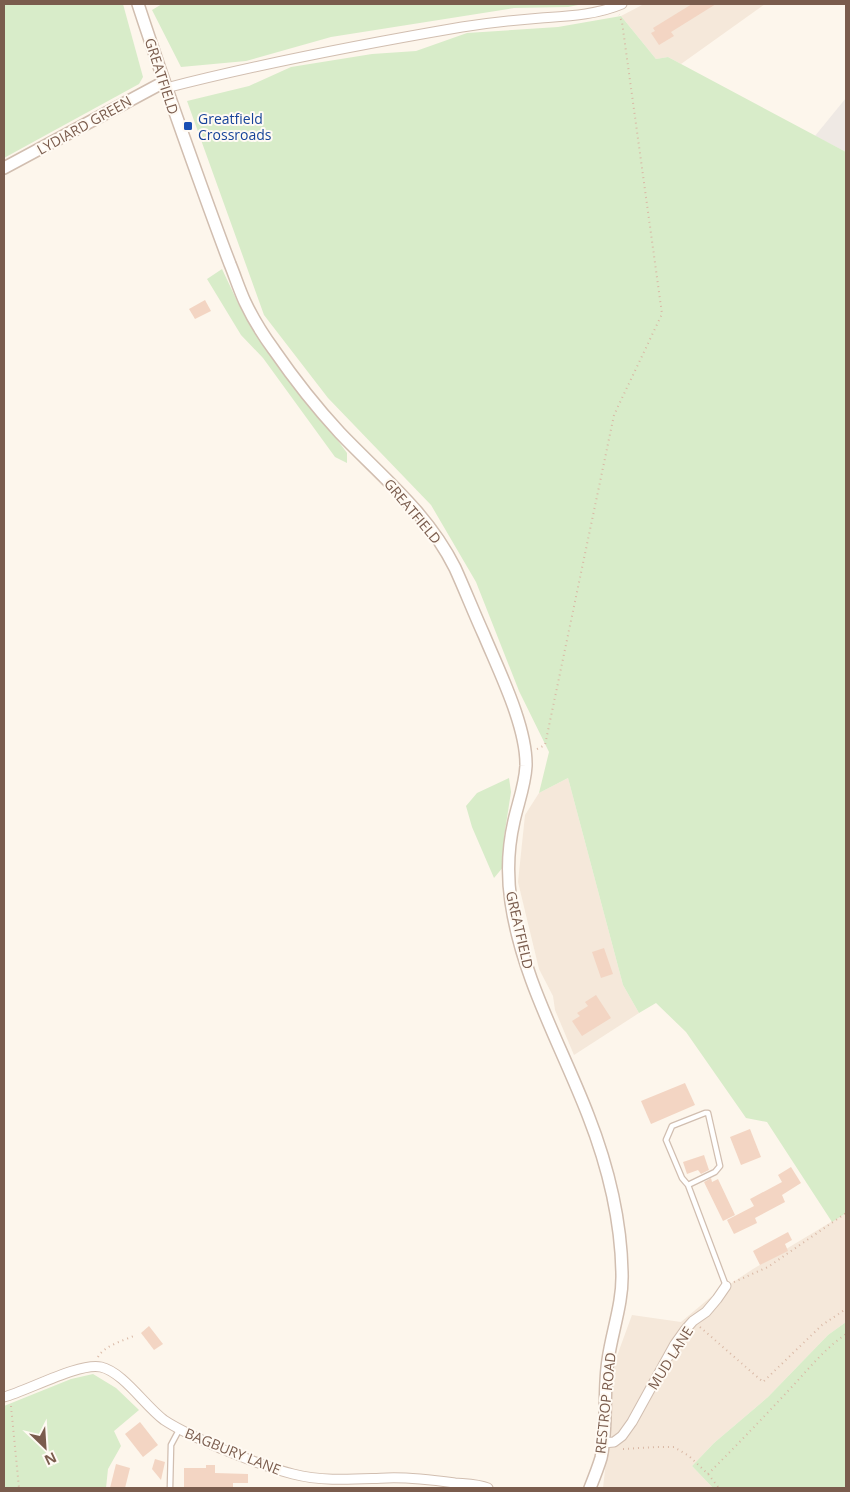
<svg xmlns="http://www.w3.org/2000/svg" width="850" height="1492" font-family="'Open Sans',sans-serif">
<rect width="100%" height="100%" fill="#fdf6ec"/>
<g fill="#f5e8da">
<path d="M644 4H765L681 64 668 57 656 59 621 16Z"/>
<path d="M568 778 623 985 639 1013 574 1055 555 1010 553 996 539 969 518 882 525 815 539 793Z"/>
<path d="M846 1213V1322L828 1335 768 1397 714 1443 692 1466 713 1488H603L609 1434 610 1394 614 1364 632 1315 681 1322 712 1296 753 1269Z"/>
</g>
<path fill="#efe9e4" d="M846 98V152L815 136Z"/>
<g fill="#d8ecc9">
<path d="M4 4H123L143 77 139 84 4 158Z"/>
<path d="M162 4H583L568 7 514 8 331 37 246 61 181 67 152 10Z"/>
<path d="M621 16 656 59 668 57 846 152V1213L832 1222 767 1122 746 1118 686 1032 656 1003 639 1013 623 985 568 778 539 793 549 752 519 691 476 582 431 505 328 398 264 315 187 101 249 86 291 67 372 54 416 51 467 33 558 27Z"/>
<path d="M222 269 239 305 347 453V463L335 457 263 358 241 335 207 279Z"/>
<path d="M509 778 511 792 504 837V866L494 878 472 827 466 806 477 793Z"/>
<path d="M846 1322V1488H713L692 1466 714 1443 768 1397 828 1335Z"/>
<path d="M93 1374 116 1388 139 1410 114 1431 121 1446 108 1469 106 1488H4V1406L71 1379Z"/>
</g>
<g fill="#f3d5c3">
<path d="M692 4H716L671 32 674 36 659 45 651 33 655 31 653 28Z"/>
<path d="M205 300 211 311 195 319 189 309Z"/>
<path d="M604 948 613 974 601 978 592 952Z"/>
<path d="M596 995 611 1018 582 1036 572 1021 580 1016 577 1013 588 1006 585 1002Z"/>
<path d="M685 1083 695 1105 651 1124 641 1101Z"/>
<path d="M750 1129 761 1157 741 1165 730 1137Z"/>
<path d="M704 1155 709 1170 701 1174 698 1170 687 1174 683 1162Z"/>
<path d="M791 1167 801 1183 782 1195 785 1202 755 1218 757 1223 734 1234 727 1220 754 1206 750 1199 782 1182 778 1175Z"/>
<path d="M711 1178 712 1182 718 1179 735 1215 723 1221 704 1182Z"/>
<path d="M788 1232 792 1240 785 1244 788 1251 760 1265 753 1251Z"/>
<path d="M149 1326 163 1344 154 1350 141 1333Z"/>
<path d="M140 1422 158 1445 143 1457 125 1434Z"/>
<path d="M155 1459 165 1462 161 1480 152 1469Z"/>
<path d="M116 1464 130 1468 125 1488H110Z"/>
<path d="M206 1465H215V1473L248 1474V1483H233V1488H184V1468H206Z"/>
</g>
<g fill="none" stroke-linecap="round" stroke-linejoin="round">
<g stroke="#d1beb0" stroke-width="7">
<g id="service">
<path d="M688 1185 715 1172 720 1166 708 1113H705L672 1126 666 1140 682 1178 688 1185 726 1286"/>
<path d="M170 1488 171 1445 179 1430"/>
</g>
</g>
<g stroke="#d1beb0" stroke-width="11">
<g id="minor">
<path d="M166 88C263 63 363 44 462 27 488 23 515 20 541 18 569 16 596 15 622 4"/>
<path d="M4 1397C27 1391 80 1362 101 1367 123 1372 145 1406 164 1420 182 1432 202 1440 222 1449 245 1458 268 1468 293 1474 324 1482 355 1479 387 1478 409 1477 432 1480 455 1483 465 1484 478 1484 488 1488"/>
<path d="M603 1443 614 1442 622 1436 632 1422 675 1344 685 1330 693 1321 706 1312 717 1299 726 1286"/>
</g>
</g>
<g stroke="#d1beb0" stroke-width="14">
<g id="tertiary">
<path d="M138 4C158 65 180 127 202 188 211 213 220 238 230 264 235 276 239 289 245 302 253 319 263 335 274 350 294 379 316 407 340 433 382 477 427 512 455 568 465 590 474 613 484 635 499 671 527 727 526 766 525 785 518 803 514 821 508 847 507 875 511 902 522 978 561 1045 588 1115 608 1166 621 1218 622 1273 623 1303 612 1331 608 1360 603 1392 608 1426 601 1458 598 1468 594 1478 590 1488"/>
<path d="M4 168 164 82"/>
</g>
</g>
<g stroke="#d9b8a5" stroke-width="2" stroke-dasharray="1 4" stroke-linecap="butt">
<path d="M537 749 545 745 614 415 662 314 622 22 619 15"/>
<path d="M734 1282 768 1267 846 1213"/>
<path d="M700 1327 763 1382 822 1325 846 1309"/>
<path d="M98 1357C105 1345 123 1341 136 1335"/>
<path d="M11 1406 19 1488"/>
<path d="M623 1449 656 1447H674L689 1456 708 1474 719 1488"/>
<path d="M708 1474C735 1447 762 1419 788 1391 807 1371 823 1350 846 1334"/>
</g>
<use href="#service" stroke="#fff" stroke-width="4.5"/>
<use href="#minor" stroke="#fff" stroke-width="9"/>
<use href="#tertiary" stroke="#fff" stroke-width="11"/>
</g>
<rect fill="#1a4fb4" stroke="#fffaf3" stroke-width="2" x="183" y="121" width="10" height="10" rx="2.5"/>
<g text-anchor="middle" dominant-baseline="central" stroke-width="4" stroke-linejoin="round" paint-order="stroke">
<g font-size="14" fill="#7a5c4d" stroke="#fffaf3">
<text transform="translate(162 76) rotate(72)">GREATFIELD</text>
<text transform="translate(84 125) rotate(-29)">LYDIARD GREEN</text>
<text transform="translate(413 511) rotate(50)">GREATFIELD</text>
<text transform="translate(520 930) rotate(77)">GREATFIELD</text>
<text transform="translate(670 1358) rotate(-58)">MUD LANE</text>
<text transform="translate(605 1403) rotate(-84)">RESTROP ROAD</text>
<text transform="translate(233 1451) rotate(22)">BAGBURY LANE</text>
</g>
<g font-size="14" fill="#164399" stroke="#fffaf3" text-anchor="start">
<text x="198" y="118">Greatfield<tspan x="198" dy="16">Crossroads</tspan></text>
</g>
</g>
<rect width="850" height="1492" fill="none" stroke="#7a5c4d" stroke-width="10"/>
<g transform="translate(45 1447) rotate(155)" stroke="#fffaf3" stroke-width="4" paint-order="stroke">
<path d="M0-4L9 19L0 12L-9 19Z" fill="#7a5c4d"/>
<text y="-8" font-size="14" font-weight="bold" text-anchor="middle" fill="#7a5c4d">N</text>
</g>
</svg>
